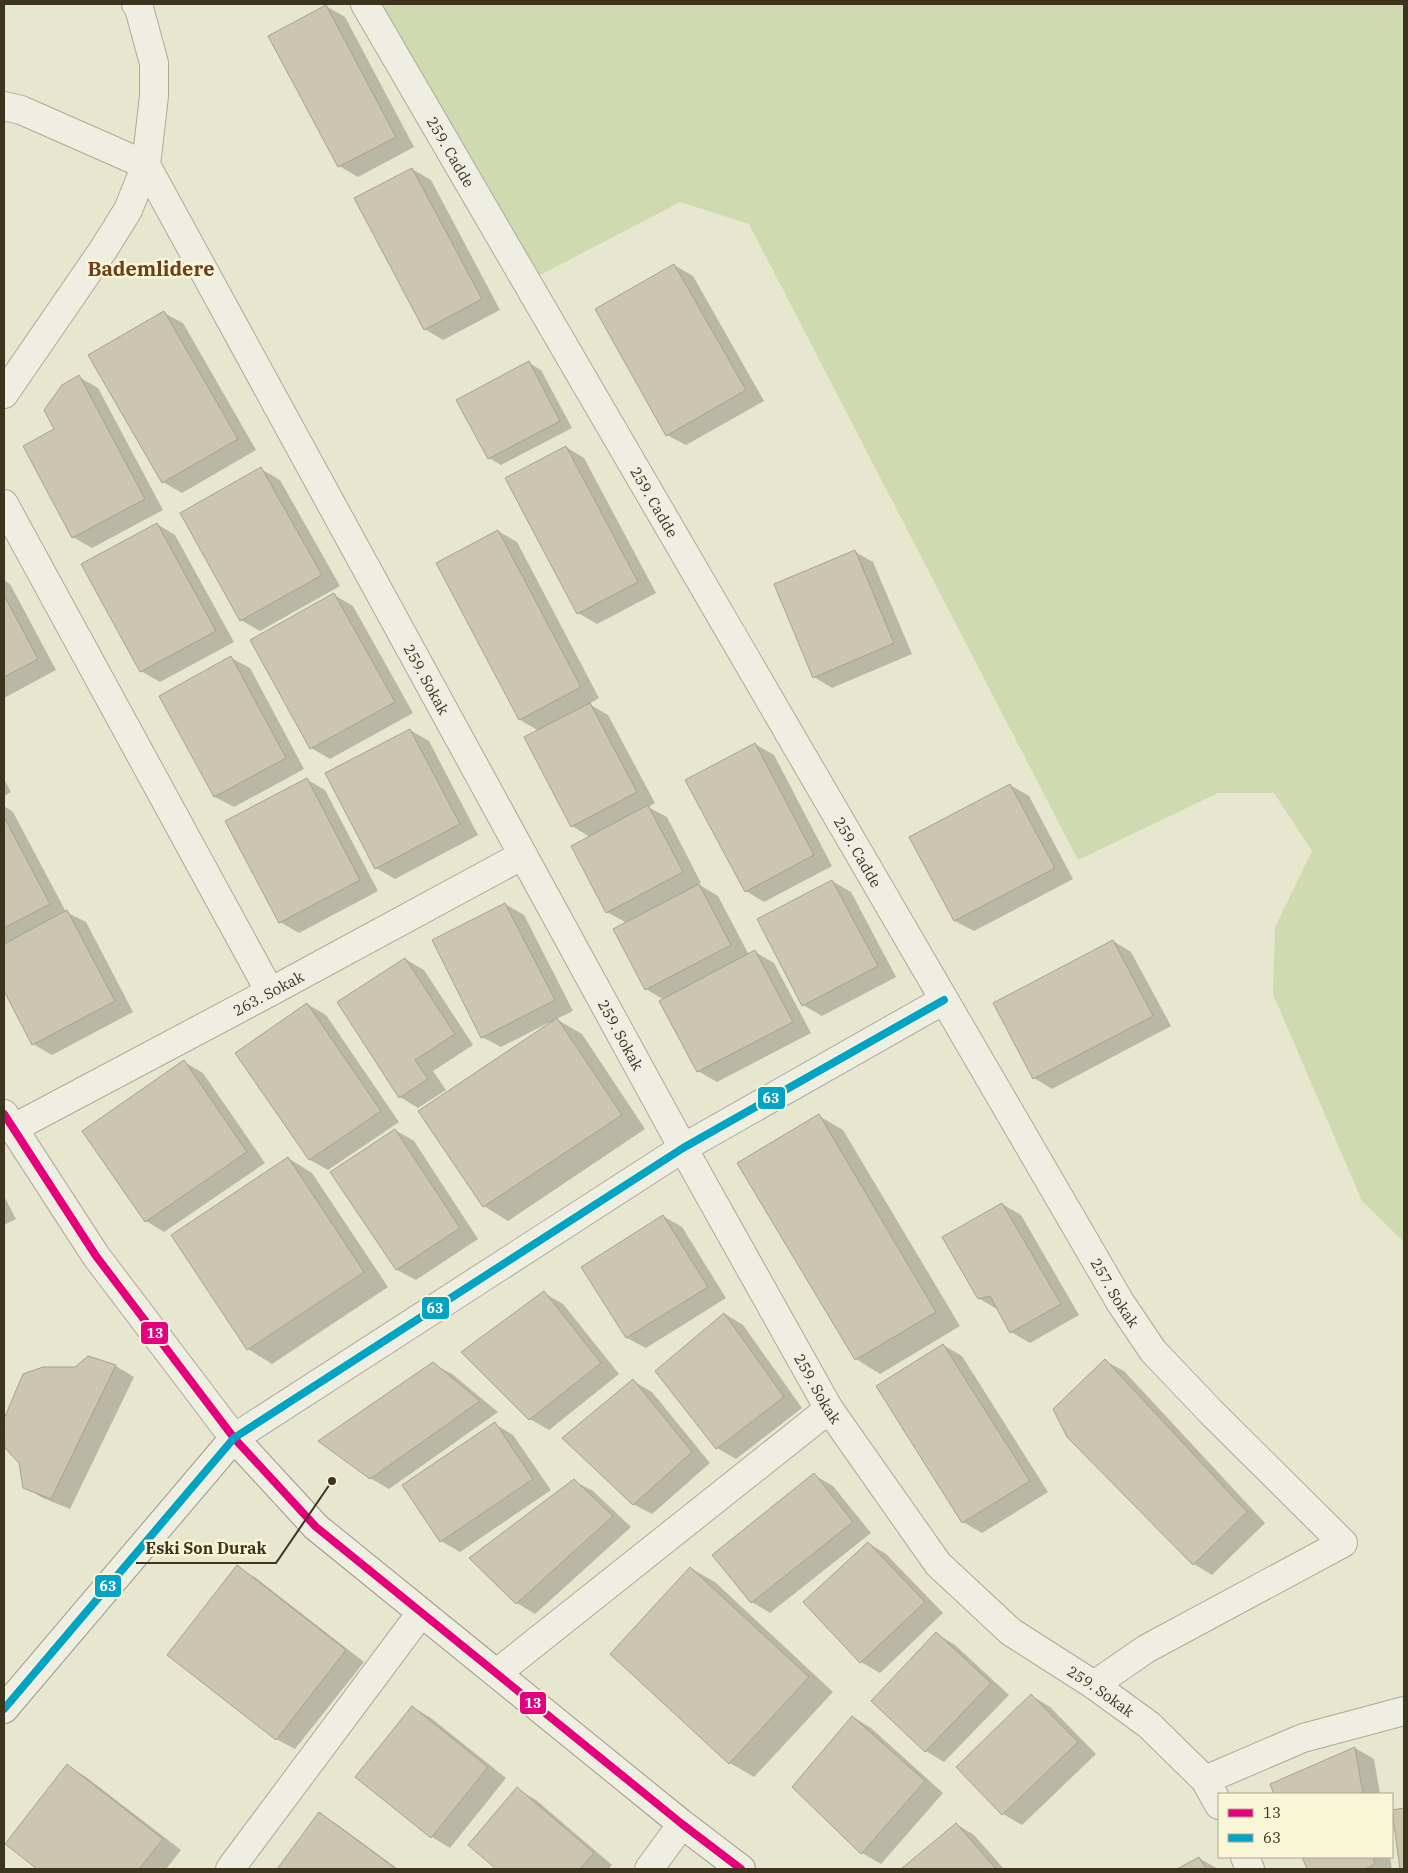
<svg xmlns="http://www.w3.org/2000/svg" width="1408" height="1873" font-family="'IBM Plex Serif',serif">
<rect width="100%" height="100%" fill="#e7e6cf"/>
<path fill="#d0dab1" d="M365 4H1404V1242L1362 1201 1273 994 1275 927 1312 851 1274 793H1218L1078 860 749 224 680 202 527 282Z"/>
<g fill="#0003">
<path d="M326 6 345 17 414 147 358 177 339 166Z"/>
<path d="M412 169 431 180 500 310 443 340 425 329Z"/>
<path d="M674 265 693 276 764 401 686 445 667 435Z"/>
<path d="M164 313 183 323 256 450 182 493 163 482Z"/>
<path d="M529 363 541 370 572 428 501 465 489 458Z"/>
<path d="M79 377 98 388 163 510 92 548 73 537 56 430Z"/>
<path d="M566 447 584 458 656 593 597 624 578 613Z"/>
<path d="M261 469 280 480 340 586 260 631 241 620Z"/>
<path d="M157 524 175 535 234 642 160 682 141 671Z"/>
<path d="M498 531 517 542 599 698 589 704 608 715 655 803 648 807 667 817 701 883 698 884 718 896 749 955 755 952 774 963 811 1033 717 1082 698 1071 664 1000 646 989 627 923 607 912 590 837 572 826 539 731 520 720Z"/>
<path d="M854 551 873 562 912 654 832 688 814 677Z"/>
<path d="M4 580 10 584 56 670 4 698Z"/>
<path d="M334 595 353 606 413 713 330 759 311 748Z"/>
<path d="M231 658 250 668 304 769 234 807 215 797 160 696Z"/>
<path d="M410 730 429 741 478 835 395 879 376 868Z"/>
<path d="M755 744 774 755 832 866 764 902 746 891Z"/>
<path d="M4 779 11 792 4 796Z"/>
<path d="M306 779 325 790 378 891 299 933 280 922Z"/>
<path d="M1010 785 1029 796 1073 879 974 931 955 921Z"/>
<path d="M4 806 13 812 66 912 86 922 133 1012 52 1055 33 1044 4 988Z"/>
<path d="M832 881 851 892 896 977 822 1016 803 1005Z"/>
<path d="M505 904 524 915 573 1011 556 1019 582 1034 645 1129 508 1221 484 1206 551 1024 550 1022 501 1047 482 1037Z"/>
<path d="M1113 941 1131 952 1171 1026 1052 1089 1034 1078Z"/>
<path d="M405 959 424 970 473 1045 433 1071 446 1090 418 1108 400 1097Z"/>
<path d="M307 1004 326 1015 399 1122 328 1170 310 1160Z"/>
<path d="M184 1062 203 1073 265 1163 164 1232 146 1221Z"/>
<path d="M819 1116 843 1130 960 1326 880 1374 856 1359Z"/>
<path d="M395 1130 414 1141 478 1239 416 1280 397 1270 332 1172Z"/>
<path d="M288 1158 312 1173 388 1287 272 1364 248 1349 172 1235Z"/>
<path d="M4 1196 16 1219 4 1225Z"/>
<path d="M1002 1204 1021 1215 1079 1315 1030 1343 1011 1332 997 1309 978 1298Z"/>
<path d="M663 1216 682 1227 726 1298 646 1348 627 1338 583 1267Z"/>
<path d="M544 1293 563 1304 619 1374 549 1430 530 1419Z"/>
<path d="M725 1314 743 1325 802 1408 736 1459 717 1448 656 1371Z"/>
<path d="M943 1345 962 1356 1048 1492 982 1533 963 1522 877 1387Z"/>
<path d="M89 1357 116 1366 134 1377 70 1509 43 1498 24 1487 21 1462 6 1447 4 1422 24 1375 76 1368Z"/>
<path d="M1105 1361 1124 1371 1265 1523 1212 1575 1194 1564Z"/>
<path d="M433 1364 452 1374 498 1412 389 1489 370 1478Z"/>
<path d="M633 1381 652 1392 710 1463 652 1514 633 1504Z"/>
<path d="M495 1424 513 1435 551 1490 460 1552 441 1541Z"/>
<path d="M814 1475 833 1486 871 1533 770 1613 752 1602Z"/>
<path d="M574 1481 593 1491 631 1527 535 1614 517 1603Z"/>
<path d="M868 1543 886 1554 943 1613 880 1673 861 1662Z"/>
<path d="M237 1567 256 1578 364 1662 295 1749 276 1739Z"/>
<path d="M690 1568 715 1582 833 1692 754 1777 730 1763Z"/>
<path d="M937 1634 955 1645 1009 1695 944 1762 926 1751Z"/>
<path d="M1032 1696 1050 1707 1096 1754 1022 1825 1003 1814 957 1767Z"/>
<path d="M412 1707 431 1718 506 1778 450 1848 432 1837Z"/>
<path d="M853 1717 871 1728 943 1793 881 1864 862 1853 794 1787Z"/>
<path d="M1355 1748 1374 1759 1380 1794H1276L1272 1785Z"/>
<path d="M68 1766 86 1777 181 1850 166 1869H39L7 1844Z"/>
<path d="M517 1789 536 1800 612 1865 608 1869H498L470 1845Z"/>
<path d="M1404 1809V1869H1401L1393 1811Z"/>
<path d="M320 1814 338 1825 398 1869H278Z"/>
<path d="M956 1824 974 1835 1004 1869H903Z"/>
<path d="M1303 1857H1390L1392 1869H1309Z"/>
<path d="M1199 1858 1218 1869H1180Z"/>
</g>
<g fill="#ccc5b0" stroke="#a8a28e">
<path d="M326 5 396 137 338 167 268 36Z"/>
<path d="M412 168 482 299 424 330 354 198Z"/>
<path d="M674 264 746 390 666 436 595 309Z"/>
<path d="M164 311 238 439 162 483 88 355Z"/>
<path d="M529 361 560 421 488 459 456 400Z"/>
<path d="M79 375 145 499 72 538 23 446 54 429 44 410 62 385Z"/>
<path d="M566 446 638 582 577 614 505 478Z"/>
<path d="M261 467 322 575 240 621 180 513Z"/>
<path d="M157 523 216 631 140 672 81 564Z"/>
<path d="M498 530 581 687 519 720 436 563Z"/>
<path d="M855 550 894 643 813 678 774 584Z"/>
<path d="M334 593 395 702 310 749 250 640Z"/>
<path d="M4 595 38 659 4 677Z"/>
<path d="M231 656 286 758 214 797 159 696Z"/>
<path d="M590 703 637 792 571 827 524 737Z"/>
<path d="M410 729 460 824 375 869 325 773Z"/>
<path d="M755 743 814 855 745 892 685 780Z"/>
<path d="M307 778 360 880 279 923 225 821Z"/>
<path d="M1010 784 1055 868 954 921 909 837Z"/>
<path d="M648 805 683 872 606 913 571 846Z"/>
<path d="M4 817 50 904 4 928Z"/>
<path d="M832 880 878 966 802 1006 757 919Z"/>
<path d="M699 884 731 945 645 990 613 929Z"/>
<path d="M505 903 555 1000 481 1038 432 940Z"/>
<path d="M67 910 115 1001 32 1045 4 991V944Z"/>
<path d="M1113 940 1153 1016 1033 1079 993 1003Z"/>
<path d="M755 950 793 1022 697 1072 659 1001Z"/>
<path d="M405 958 455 1034 415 1060 428 1079 399 1098 337 1002Z"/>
<path d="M307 1003 381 1111 309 1160 235 1053Z"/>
<path d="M557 1018 622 1115 483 1207 418 1111Z"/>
<path d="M184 1060 247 1152 145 1222 82 1131Z"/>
<path d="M819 1114 936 1312 855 1360 737 1163Z"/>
<path d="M395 1129 460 1228 396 1270 330 1172Z"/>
<path d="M288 1157 364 1272 247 1350 171 1235Z"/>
<path d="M1002 1203 1061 1304 1010 1333 990 1296 978 1299 942 1237Z"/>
<path d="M663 1215 708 1287 626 1338 581 1267Z"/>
<path d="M544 1291 601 1363 529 1420 461 1352Z"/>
<path d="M724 1313 784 1397 716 1449 655 1371Z"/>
<path d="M943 1344 1030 1481 962 1523 876 1386Z"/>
<path d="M88 1356 116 1365 51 1499 23 1488 19 1463 5 1448 4 1419 23 1374 43 1367H75Z"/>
<path d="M1105 1359 1247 1512 1193 1565 1067 1437 1053 1409Z"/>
<path d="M433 1362 480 1401 370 1479 318 1441Z"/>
<path d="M633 1379 692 1452 633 1505 562 1438Z"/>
<path d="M495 1422 533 1479 440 1542 402 1485Z"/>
<path d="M814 1473 853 1522 751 1603 712 1555Z"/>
<path d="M574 1479 613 1516 516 1604 469 1558Z"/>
<path d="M868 1542 925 1602 860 1663 803 1602Z"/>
<path d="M237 1565 346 1650 276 1740 167 1655Z"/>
<path d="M690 1567 809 1677 729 1764 610 1654Z"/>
<path d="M936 1632 991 1683 925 1752 871 1701Z"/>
<path d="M1031 1694 1078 1742 1002 1815 956 1767Z"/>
<path d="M412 1706 488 1767 431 1838 355 1777Z"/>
<path d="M852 1716 925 1781 861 1854 792 1787Z"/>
<path d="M1355 1747 1363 1794H1274L1270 1784Z"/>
<path d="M67 1764 163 1839 139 1869H37L5 1844Z"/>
<path d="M517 1787 594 1853 580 1869H496L468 1845Z"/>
<path d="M1404 1808V1869H1400L1392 1810Z"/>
<path d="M319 1812 396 1869H277Z"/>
<path d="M956 1823 996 1869H901Z"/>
<path d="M1199 1857 1206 1869H1177Z"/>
<path d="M1302 1857H1373L1375 1864 1365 1869H1307Z"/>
</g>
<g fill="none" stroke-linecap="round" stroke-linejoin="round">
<g stroke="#adaa98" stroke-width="30">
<g id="street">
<path id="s1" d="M365 4 1120 1302 1153 1351 1212 1413 1343 1543 1146 1649 1094 1685"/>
<path d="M4 106 21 110 146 165"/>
<path id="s2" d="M146 165 683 1148 829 1409 938 1564 1011 1632 1094 1685 1149 1725 1205 1780 1219 1805"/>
<path d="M4 394 105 247 128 210 146 165 154 96V63L139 8 136 4"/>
<path d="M4 504 270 992"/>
<path d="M4 1114 96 1256 234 1438 683 1148 944 1000"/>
<path id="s3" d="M12 1129 270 992 523 855"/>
<path d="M497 1673 829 1409"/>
<path d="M1205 1780 1303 1738 1404 1711"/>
<path d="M1245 1857 1250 1869"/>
<path d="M230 1869 421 1613"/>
<path d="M649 1869 682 1824"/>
</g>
</g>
<g stroke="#9c9a88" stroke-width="30">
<path id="secondary" d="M4 1709 234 1438 316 1527 682 1824 741 1869"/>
</g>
<use href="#street" stroke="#efeee2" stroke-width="28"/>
<use href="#secondary" stroke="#efeee2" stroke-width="28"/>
<g stroke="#f8f6d6" stroke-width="11">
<path id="bus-1" d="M4 1114 96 1256 234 1438 316 1527 682 1824 741 1869"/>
</g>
<g stroke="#f8f6d6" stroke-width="11">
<path id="bus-2" d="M4 1709 234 1438 683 1148 944 1000"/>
</g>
<use href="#bus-1" stroke="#e5007d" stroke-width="8"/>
<use href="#bus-2" stroke="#03a3c5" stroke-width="8"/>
</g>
<g text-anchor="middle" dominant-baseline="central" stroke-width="5" stroke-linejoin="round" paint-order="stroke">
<g font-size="15" fill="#3d341e" stroke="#f8f6d6">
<text stroke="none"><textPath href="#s1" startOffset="171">259. Cadde</textPath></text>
<text stroke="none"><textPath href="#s1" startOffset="576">259. Cadde</textPath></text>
<text stroke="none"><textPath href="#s2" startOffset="586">259. Sokak</textPath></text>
<text stroke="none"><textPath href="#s1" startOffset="981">259. Cadde</textPath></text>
<text stroke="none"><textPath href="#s3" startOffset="290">263. Sokak</textPath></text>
<text stroke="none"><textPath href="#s2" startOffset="991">259. Sokak</textPath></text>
<text stroke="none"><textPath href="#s1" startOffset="1491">257. Sokak</textPath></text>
<text stroke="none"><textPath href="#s2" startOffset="1396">259. Sokak</textPath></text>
<text stroke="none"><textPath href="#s2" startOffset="1816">259. Sokak</textPath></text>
</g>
<g font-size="20" font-weight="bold" fill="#6d3e1b" stroke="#f8f6d6">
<text x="151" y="268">Bademlidere</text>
</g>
</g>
<path fill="none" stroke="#3d341e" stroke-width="2" d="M332 1481L276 1563H136"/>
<circle fill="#3d341e" stroke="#f8f6d6" stroke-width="2" cx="332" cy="1481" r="5"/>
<g font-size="16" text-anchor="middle" font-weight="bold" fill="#3d341e" stroke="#f8f6d6" stroke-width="5" stroke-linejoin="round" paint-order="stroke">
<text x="206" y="1554">Eski Son Durak</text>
</g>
<g stroke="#f8f6d6" stroke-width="2">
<rect x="757" y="1086" width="29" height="24" rx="5" fill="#03a3c5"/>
<rect x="421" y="1296" width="29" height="24" rx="5" fill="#03a3c5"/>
<rect x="140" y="1321" width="29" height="24" rx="5" fill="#e5007d"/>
<rect x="94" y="1574" width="28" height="24" rx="5" fill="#03a3c5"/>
<rect x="519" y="1691" width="28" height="24" rx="5" fill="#e5007d"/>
</g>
<g font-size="14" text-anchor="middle" font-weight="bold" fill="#fff">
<text x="771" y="1103">63</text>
<text x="435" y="1313">63</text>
<text x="155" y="1338">13</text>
<text x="108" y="1591">63</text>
<text x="533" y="1708">13</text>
</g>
<rect width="1408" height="1873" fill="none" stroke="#3d341e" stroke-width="10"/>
<rect x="1218" y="1793" width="175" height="65" fill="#f8f6d6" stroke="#ada88c"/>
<rect x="1228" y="1809" width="25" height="8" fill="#e5007d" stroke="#ada88c"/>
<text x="1263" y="1818" font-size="15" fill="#3d341e">13</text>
<rect x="1228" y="1834" width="25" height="8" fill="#03a3c5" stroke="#ada88c"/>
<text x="1263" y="1843" font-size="15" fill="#3d341e">63</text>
</svg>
